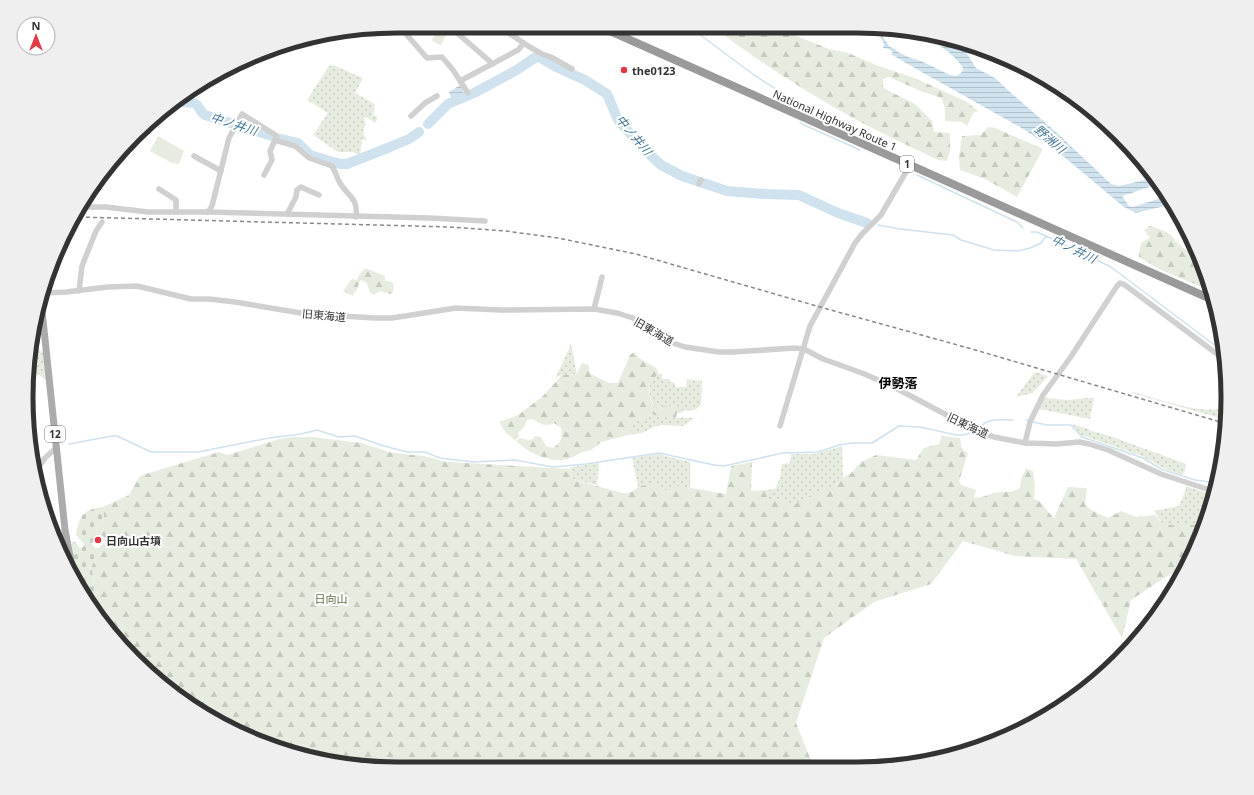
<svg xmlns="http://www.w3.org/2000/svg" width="1254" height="795" font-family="'Noto Sans','Noto Sans JP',sans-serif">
<defs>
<pattern id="grass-dots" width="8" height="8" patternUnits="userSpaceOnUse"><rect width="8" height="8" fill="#e6ecdf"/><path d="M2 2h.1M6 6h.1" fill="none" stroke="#c6cbc0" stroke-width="1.8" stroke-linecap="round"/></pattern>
<pattern id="forest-firs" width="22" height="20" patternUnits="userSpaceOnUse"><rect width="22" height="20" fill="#e6ecdf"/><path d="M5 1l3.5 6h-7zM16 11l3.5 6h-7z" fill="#c6cbc0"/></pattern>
<pattern id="cemetery-stones" width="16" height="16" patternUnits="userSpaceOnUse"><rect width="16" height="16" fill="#e6ecdf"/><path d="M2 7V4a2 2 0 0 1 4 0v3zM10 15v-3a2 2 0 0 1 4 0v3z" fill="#c6cbc0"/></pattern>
<pattern id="water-rules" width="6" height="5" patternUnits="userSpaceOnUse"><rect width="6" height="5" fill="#cfe2ee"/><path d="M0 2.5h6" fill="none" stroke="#b2c2cd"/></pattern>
</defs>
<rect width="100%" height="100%" fill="#fff"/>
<g fill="url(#grass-dots)">
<path d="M333 65 363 78 355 93 375 104 373 114 378 118 375 123 366 117 364 118 366 124C362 130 363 134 367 140L362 139 360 156 353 152H338L313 135 328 113 307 100 329 66Z"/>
<path d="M1220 327 1224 348 1213 340Z"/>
<path d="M571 344 577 374 562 375 556 377Z"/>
<path d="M32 348 44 352 46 380 28 367Z"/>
<path d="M1035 372 1048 376 1033 393 1016 397Z"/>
<path d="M659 374H662V379H670V382L675 383V387H686L687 379 702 381 701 405 695 410 681 411V407L654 406 650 396V381Z"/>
<path d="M1132 392C1157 398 1195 413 1220 409L1221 406H1227V420L1132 393Z"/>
<path d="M1044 398 1069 400 1086 398H1094L1090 419 1039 409Z"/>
<path d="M652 414 660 417 695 418 683 426 661 425 654 427 642 433 628 435 633 423Z"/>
<path d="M1072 424 1089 429V430L1113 437 1186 464 1185 471 1182 475 1161 467 1142 456 1081 435Z"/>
<path d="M842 446 843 478 835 486 824 489 792 506 769 502 766 490 775 489 780 478 782 464 790 463 791 454H815Z"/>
<path d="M658 454 690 462V488L682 486 664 491 645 484 638 487 632 458Z"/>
<path d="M599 463 597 485 572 479 570 469 571 467Z"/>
<path d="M1185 486 1215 495 1203 527 1199 524 1193 525H1163L1154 511 1179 506 1186 489Z"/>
</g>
<g fill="url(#forest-firs)">
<path d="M714 28H780L784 31 829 49 848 53 876 65 917 79 967 102 978 111 973 113 967 126 962 122 945 121V109L942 98 923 92 889 77 883 79V88L915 104 932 121 934 132 950 133V151L947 161 938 160C916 149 893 139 872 128 816 99 764 65 714 28Z"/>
<path d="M988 127 995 128 1043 149 1017 197 985 179 960 170 959 158 962 136 981 135Z"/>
<path d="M1150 226C1159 229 1171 231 1175 241L1200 261 1208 278 1211 291 1159 269 1139 257 1140 247 1142 242 1150 238 1144 230Z"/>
<path d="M365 268 385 276V281L392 282 394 286 393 292 390 294 380 291 373 295 370 292 366 282 360 280 356 292H354L353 296 343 291 352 279 357 280 359 275Z"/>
<path d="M634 352 639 358 656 368 659 374 650 381C649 390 649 398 654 406L681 407 682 413H677L676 417H660L652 414 633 423 628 435 601 442 591 450 580 453 571 458 563 460H553L539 456 527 450 516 441 520 438 528 440 533 439 535 436 541 437 546 446 553 448C561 443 563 438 561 428L554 423C547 427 538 424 533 419L527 420 524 427 518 433 519 437 515 440 506 433 499 422 518 415 543 396 562 375 577 374 582 363 589 365V370L591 374 609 383H618L630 355Z"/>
<path d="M942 436 960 438 961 446 964 451 968 453 959 481 961 485 976 490 974 498C982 498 987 495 994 493 1003 491 1011 494 1020 488L1021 479 1025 471V468L1033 471 1035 488 1034 499C1043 501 1047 512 1054 518L1068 487 1087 488 1085 505 1091 510 1108 518 1121 511 1136 517 1155 515 1163 525H1192L1199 524 1203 527 1189 563 1158 582 1131 600 1122 638 1076 559 1015 556 963 541 931 584 874 602 824 638 796 723 814 768 349 766 256 741 171 692 88 604 87 600 97 593 92 571V565L99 554 98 548 105 542 103 536 99 535 96 530 104 521 103 507 129 495 140 476 165 468 219 452 227 455 280 439 293 437H312L362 443 389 452 403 454 424 456 447 462 570 469 572 479 622 493C624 493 626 493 628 493 632 492 634 490 637 488 646 482 656 483 664 491L674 486H682L691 488 726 494 731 466 752 462 751 491 766 490 769 502 782 499 792 506 824 488 835 486 843 478 851 473 861 462 876 455 916 460 924 448 939 444Z"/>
</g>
<path fill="url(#cemetery-stones)" d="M103 507 104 521 96 530 99 535 94 538 92 544 95 548H98L99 554 92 565V571L97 593 89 598H86C78 580 71 562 72 542H75L80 548 83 547 84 544 76 535C80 515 82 510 103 507Z"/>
<g fill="#e6ecdf">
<path d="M440 26 448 31 441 45 436 43 432 40Z"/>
<path d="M158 136 184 151 179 164 172 163 150 151Z"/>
</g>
<g fill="url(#water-rules)">
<path d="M878 31 890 47 895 49 898 52 908 57 921 61 950 75 957 76 962 72 963 68C954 53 934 42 920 33L957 43 966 52 976 68 995 78 1010 92 1056 132 1111 184 1119 186 1154 178 1159 185C1147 186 1134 193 1122 196L1129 206 1133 207 1158 199 1162 192V189L1173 204 1136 213 1124 207 1051 146H1049L1020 127 904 62 891 54 893 52 889 49 883 48 884 44Z"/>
<path d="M460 85 465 94 452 99 449 92Z"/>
</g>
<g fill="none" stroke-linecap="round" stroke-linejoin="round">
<g stroke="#cfe2ee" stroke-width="1.5">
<path d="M691 28 754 75 788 97 793 101 797 109"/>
<path d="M800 122 802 124 860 150"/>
<path d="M917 175 1017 222 1023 228"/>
<path d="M878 225 900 229 953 235 961 240 994 250 1018 251 1030 248 1041 243 1046 236 1111 267 1225 353"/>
<path d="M1031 232H1037L1046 236"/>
<path d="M1026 420H1028"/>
<path d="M1033 422 1047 425H1071L1082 437 1143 458 1161 469 1195 480 1217 483"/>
<path d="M978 429C989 417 998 420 1013 420"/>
<path d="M69 444 112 436H117L151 452H198L269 438 301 434 317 430 339 437 355 436 384 446 407 452H425L440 458 474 462 515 460 553 467 586 464 659 453 714 465 724 466 783 453 818 452 839 445 852 443H872L899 426 920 427 956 435H964L972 432"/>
</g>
<g stroke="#cfe2ee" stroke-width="10">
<path d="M177 102C183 103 193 101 197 105 200 109 201 112 205 115L272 136"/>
<path d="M428 124 448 104 474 93 515 71 536 57H539L556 67 585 80 607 94 618 120 645 150 661 165 682 176 727 191 765 194 799 195 838 213 867 223"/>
<path d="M281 139 298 143 310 155 340 164H347L385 149 409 139 419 132"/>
</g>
<g stroke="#d0d0d0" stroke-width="5.5">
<path d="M449 26 493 64"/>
<path d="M504 30 528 46 542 54 551 57 572 69"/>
<path d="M406 34 427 58 442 57 453 70 468 93"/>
<path d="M460 81 518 50 524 43"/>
<path d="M411 116 425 103 437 96"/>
<path d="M275 140 295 146 309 158 332 166C335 171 337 178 340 183 349 198 358 197 356 217"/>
<path d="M194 156 221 171"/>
<path d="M699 184 701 180"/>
<path d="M159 189 176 200V212"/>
<path d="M84 207H106L148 212H208L430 218 485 221"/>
<path d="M208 212 212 206 229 138 242 114 277 136 270 151 272 160 264 175"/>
<path d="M287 214 296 197 297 190 301 187 319 195"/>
<path d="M79 291 82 266 96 231 102 222"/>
<path d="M43 293 66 292 108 287 137 286 191 299H209L235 302 307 314 375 318H392L456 308 500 310 594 309 617 313 633 318 670 342 685 347 719 352H733L795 348 804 349 823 359 862 373 892 386 973 429 994 437 1025 443 1057 444 1079 442 1089 444 1108 450 1161 474 1216 492"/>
<path d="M594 309 602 277"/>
<path d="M780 426 810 326 855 243 862 234 881 215 910 165"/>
<path d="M1025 443 1030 422 1043 395 1070 358 1117 286 1120 283 1125 285 1225 360"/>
<path d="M36 470 45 458 57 447"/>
</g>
<path stroke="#ababab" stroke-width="7" d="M41 301 65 530 72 567"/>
<path stroke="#9a9a9a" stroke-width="8" d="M601 27 1213 300"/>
<path stroke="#888" stroke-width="1.5" stroke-dasharray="4 3" stroke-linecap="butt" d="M79 217 450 227 505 231 558 238 636 254 820 307 972 349 1227 424"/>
</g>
<g fill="#e63946" stroke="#fff" stroke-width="1.5">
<circle cx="624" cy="70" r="4"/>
<circle cx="98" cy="540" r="4"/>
</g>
<g text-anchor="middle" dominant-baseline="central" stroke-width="4" stroke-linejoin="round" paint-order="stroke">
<g fill="#fff" stroke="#707070" stroke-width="1">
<rect x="900" y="156" width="14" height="16" rx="3"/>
<rect x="45" y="426" width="20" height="16" rx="3"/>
</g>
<g font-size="10" font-weight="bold" fill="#333">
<text x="907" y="164">1</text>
<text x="55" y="434">12</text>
</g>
<g font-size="11" font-weight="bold" fill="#333" stroke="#fff" text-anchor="start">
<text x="632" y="70">the0123</text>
<text x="106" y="540">日向山古墳</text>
</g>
<g font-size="11" fill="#333" stroke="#fff">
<text transform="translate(835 120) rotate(24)">National Highway Route 1</text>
<text transform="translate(324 315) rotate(5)">旧東海道</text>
<text transform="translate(654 331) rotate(30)">旧東海道</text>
<text transform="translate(968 425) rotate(25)">旧東海道</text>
</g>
<g font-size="11" fill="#56703f" stroke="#fff">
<text x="331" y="598">日向山</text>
</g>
<g font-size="12" font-style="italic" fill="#3f7597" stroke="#fff">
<text transform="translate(234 124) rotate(18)">中ノ井川</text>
<text transform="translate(634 135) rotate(50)">中ノ井川</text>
<text transform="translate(1050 139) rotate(41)">野洲川</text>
<text transform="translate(1074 249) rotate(26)">中ノ井川</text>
</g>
<g font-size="13" font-weight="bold" fill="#000" stroke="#fff">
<text x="898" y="383">伊勢落</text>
</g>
</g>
<path d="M0 0H1254V795H0ZM397 33H857A364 364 0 0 1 1221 397V398A364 364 0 0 1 857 762H397A364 364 0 0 1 33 398V397A364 364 0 0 1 397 33Z" fill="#efefef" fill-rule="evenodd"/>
<path fill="none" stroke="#333" stroke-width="5" d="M397 33H857A364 364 0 0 1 1221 397V398A364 364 0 0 1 857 762H397A364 364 0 0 1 33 398V397A364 364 0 0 1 397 33Z"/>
<g transform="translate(36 36)"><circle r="19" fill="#ffffff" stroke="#adadad"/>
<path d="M0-3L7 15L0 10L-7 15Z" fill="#e63946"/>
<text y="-6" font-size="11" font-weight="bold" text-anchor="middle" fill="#333333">N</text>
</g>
</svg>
